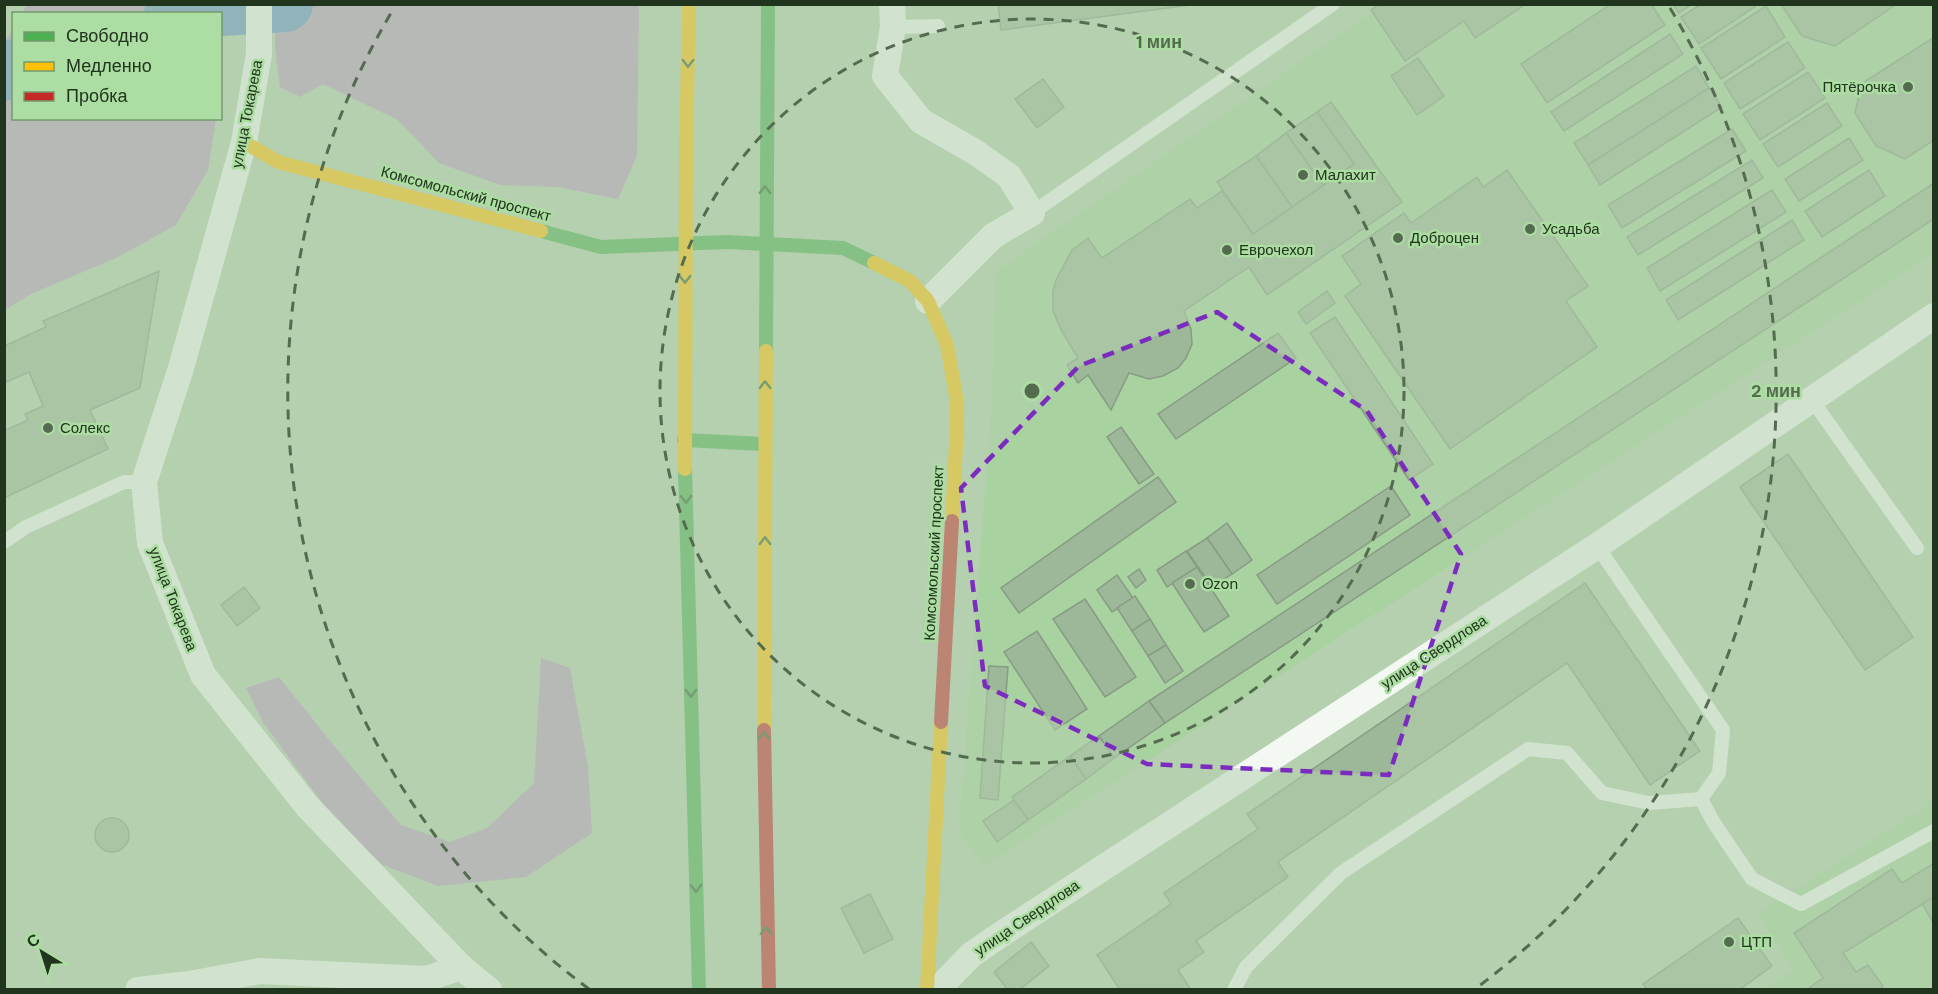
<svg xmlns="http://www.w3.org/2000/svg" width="1938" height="994" font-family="'DM Sans',sans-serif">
<rect width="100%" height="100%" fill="#b5d0af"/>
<g fill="#a8d2a0">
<path d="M1383 5H1933V254L984 866 959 832 993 389 995 272Z"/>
<path d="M1933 802V989H1765L1794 970 1757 914Z"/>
</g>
<g fill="#ba9ec1">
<path d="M27 4H215L220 13H22Z"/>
<path d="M275 5H639L637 156 618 199 558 187 500 185 439 163 398 120 323 84 300 97 280 87 275 48Z"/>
<path d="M13 28 14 118 216 119 208 170 176 225 118 257 31 294 5 310 4 45Z"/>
<path d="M541 658 570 668 588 766 592 833 526 877 438 886 383 865 340 827 264 724 246 688 279 677 339 752 401 825 450 842 487 828 534 783Z"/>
</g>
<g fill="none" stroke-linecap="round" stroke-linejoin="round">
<g stroke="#6693c8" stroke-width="56">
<path d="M172 14 206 9 285 4"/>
<path d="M4 73 14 67"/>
</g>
</g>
<g fill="#9db898" stroke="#879c83" stroke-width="1.5">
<path d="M998 4H1198L1001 30Z"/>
<path d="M1380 4H1526L1475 38 1464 21 1405 61 1371 10Z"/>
<path d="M1611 4H1651L1665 25 1547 103 1521 64Z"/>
<path d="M1673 4H1692L1679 13Z"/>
<path d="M1701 4H1759L1699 44 1681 17Z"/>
<path d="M1781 4H1897L1835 46 1802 36Z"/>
<path d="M1766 6 1785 37 1721 79 1701 48Z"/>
<path d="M1670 34 1683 54 1564 131 1551 112Z"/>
<path d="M1934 37V140L1905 159 1876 146 1855 113 1861 84Z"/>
<path d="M1788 42 1805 68 1740 109 1724 83Z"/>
<path d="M1418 58 1444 96 1417 115 1391 76Z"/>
<path d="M1696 66 1709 88 1588 165 1574 143Z"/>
<path d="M1808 72 1825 98 1760 140 1743 114Z"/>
<path d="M1043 79 1064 107 1037 128 1015 99Z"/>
<path d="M1709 88 1722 107 1600 185 1588 165Z"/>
<path d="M1331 102 1402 202 1267 295 1249 267 1184 311 1191 329 1192 344 1186 358 1178 368 1163 376 1149 379 1129 373 1111 410 1088 375 1078 383 1067 365 1078 358 1061 330 1053 310V291L1056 280 1072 250 1088 238 1102 258 1190 199 1197 208 1222 191 1253 234 1354 164 1317 112Z"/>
<path d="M1827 103 1842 126 1778 167 1763 144Z"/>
<path d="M1317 112 1354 164 1323 185 1286 133Z"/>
<path d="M1732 129 1746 151 1622 228 1608 205Z"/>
<path d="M1286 133 1323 185 1292 207 1256 156Z"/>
<path d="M1849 138 1863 160 1799 201 1785 179Z"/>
<path d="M1256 156 1292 207 1253 234 1217 182Z"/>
<path d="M1752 160 1763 178 1638 255 1627 237Z"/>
<path d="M1507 170 1588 286 1566 301 1597 347 1450 449 1345 296 1361 284 1342 256 1404 213 1411 223 1477 177 1483 187Z"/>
<path d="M1869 170 1885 196 1822 237 1805 211Z"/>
<path d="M1934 183V219L1165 723 1149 701Z"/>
<path d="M1772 190 1786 212 1660 291 1647 268Z"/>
<path d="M1792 220 1804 240 1678 320 1666 300Z"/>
<path d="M159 271 140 388 90 410 108 449 4 498V431L28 420 25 414 43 406 29 372 4 383V346L46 327 43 321Z"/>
<path d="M1327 291 1335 303 1306 324 1298 312Z"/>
<path d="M1335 317 1433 464 1409 480 1310 333Z"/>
<path d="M1278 333 1296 358 1176 439 1158 414Z"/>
<path d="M1121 427 1154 474 1139 484 1107 437Z"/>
<path d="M1788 454 1913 637 1865 670 1740 487Z"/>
<path d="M1158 477 1176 502 1019 613 1001 588Z"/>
<path d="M1391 486 1410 515 1277 604 1257 575Z"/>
<path d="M1227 523 1252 560 1232 574 1207 538Z"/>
<path d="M1207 538 1232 574 1212 587 1187 551Z"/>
<path d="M1186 551 1197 567 1167 587 1157 570Z"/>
<path d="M1197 567 1229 616 1204 632 1172 583Z"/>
<path d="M1139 569 1146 580 1136 588 1128 577Z"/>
<path d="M1117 575 1133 598 1112 612 1097 590Z"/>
<path d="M1585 583 1700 751 1650 785 1567 663 1278 862 1288 877 1196 941 1204 952 1178 970 1191 990H1120L1097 955 1171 904 1164 893 1258 829 1247 814Z"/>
<path d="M244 587 260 608 237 626 221 605Z"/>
<path d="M1135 596 1150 619 1132 631 1117 608Z"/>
<path d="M1085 599 1136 677 1105 697 1053 619Z"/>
<path d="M1150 619 1166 645 1148 656 1132 631Z"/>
<path d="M1037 631 1087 709 1055 730 1004 652Z"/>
<path d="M1166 645 1183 671 1165 683 1148 656Z"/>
<path d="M989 666 1008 667 998 800 980 798Z"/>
<path d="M1149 701 1165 723 1114 758 1099 736Z"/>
<path d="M1099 736 1114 758 1086 779 1070 756Z"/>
<path d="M1070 756 1086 779 1028 820 1012 797Z"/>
<path d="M1014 800 1028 820 997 842 983 821Z"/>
<circle cx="112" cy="835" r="17"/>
<path d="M1934 863V897L1843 953 1856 972 1868 965 1883 986 1878 990H1806L1823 978 1794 933 1892 869 1902 883Z"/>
<path d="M870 894 893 939 864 953 841 908Z"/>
<path d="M1934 897V924L1922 904Z"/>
<path d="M1738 918 1772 966 1739 990H1647L1643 984Z"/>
<path d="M1031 942 1049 966 1019 990H1008L994 972Z"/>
</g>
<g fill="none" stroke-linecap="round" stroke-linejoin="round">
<g stroke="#f4f8f3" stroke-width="14">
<path d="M893 27 938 26"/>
<path d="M1032 213 1333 4"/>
<path d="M1812 400 1917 548"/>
<path d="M4 542 26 527 124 482H144"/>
<path d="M1701 799 1714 823 1752 879 1801 904 1934 831"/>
<path d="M1234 990 1246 967 1341 873 1528 749 1567 753 1602 793 1649 803 1701 799 1719 773 1723 730 1597 546"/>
</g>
<g stroke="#f4f8f3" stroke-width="26">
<path d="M259 4V54L244 142 181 368 144 482 150 543 203 675 308 807 461 967 489 990"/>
<path d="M892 4 893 27 885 76 921 121 975 152 1009 176 1032 213 993 236 928 301"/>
<path d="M138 990 189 984 260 971 426 979 461 967"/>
<path d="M937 990 971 955 1000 935 1597 546 1934 316"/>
</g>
<g stroke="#4caf50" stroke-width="14">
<path d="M541 231 601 247 727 242 843 248 874 263"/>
<path d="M766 351 768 4"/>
<path d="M684 440 765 444"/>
<path d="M685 469 699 990"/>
</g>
<g stroke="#ffc107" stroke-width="14">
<path d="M244 142 278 162 541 231"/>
<path d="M874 263 910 281 928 301 947 345 956 396 957 426 952 521"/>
<path d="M685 469 686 154 689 4"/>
<path d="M764 730 766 351"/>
<path d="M927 990 941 722"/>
</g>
<g stroke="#c62828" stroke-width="14">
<path d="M941 722 952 521"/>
<path d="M764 730 769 990"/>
</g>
</g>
<defs><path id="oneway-chevron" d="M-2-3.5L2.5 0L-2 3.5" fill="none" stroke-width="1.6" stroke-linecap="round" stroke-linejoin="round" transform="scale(1.5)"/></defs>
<g stroke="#305f2f">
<use href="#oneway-chevron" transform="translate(688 63) rotate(91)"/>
<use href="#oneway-chevron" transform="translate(765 190) rotate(-90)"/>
<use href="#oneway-chevron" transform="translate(685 279) rotate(90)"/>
<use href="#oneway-chevron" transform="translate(765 385) rotate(-90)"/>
<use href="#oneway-chevron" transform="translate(686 499) rotate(89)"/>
<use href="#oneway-chevron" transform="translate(765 541) rotate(-90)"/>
<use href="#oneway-chevron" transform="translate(691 693) rotate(89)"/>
<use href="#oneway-chevron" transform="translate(764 736) rotate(-90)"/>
<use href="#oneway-chevron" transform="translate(696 888) rotate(88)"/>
<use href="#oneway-chevron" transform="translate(766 931) rotate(-91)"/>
</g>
<path d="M0 0H1938V994H0ZM1217 312 1367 411 1461 554 1389 775 1147 764 985 686 961 488 1079 366Z" fill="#b5d0af" fill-opacity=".55" fill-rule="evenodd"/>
<path fill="none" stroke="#7b2cbf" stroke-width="4.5" stroke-dasharray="12 8" stroke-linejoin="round" d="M1217 312 1367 411 1461 554 1389 775 1147 764 985 686 961 488 1079 366Z"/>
<g fill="none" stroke="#556b50" stroke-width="3" stroke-dasharray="10 8">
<circle cx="1032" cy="391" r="372"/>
<path d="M589 989A744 744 0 0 1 394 8M1670 8A744 744 0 0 1 1475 989"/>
</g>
<g fill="#556b50" stroke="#acdda2" stroke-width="2">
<circle cx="1908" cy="87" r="6"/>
<circle cx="1303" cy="175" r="6"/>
<circle cx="1530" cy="229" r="6"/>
<circle cx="1398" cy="238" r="6"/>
<circle cx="1227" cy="250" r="6"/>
<circle cx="48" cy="428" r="6"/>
<circle cx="1190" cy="584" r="6"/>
<circle cx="1729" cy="942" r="6"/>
</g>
<g text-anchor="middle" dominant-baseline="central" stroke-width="5" stroke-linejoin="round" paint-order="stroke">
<g font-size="15" fill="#21341d" stroke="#acdda2" text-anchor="start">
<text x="1896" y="87" text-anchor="end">Пятёрочка</text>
<text x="1315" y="175">Малахит</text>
<text x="1542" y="229">Усадьба</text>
<text x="1410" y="238">Доброцен</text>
<text x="1239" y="250">Еврочехол</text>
<text x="60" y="428">Солекс</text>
<text x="1202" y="584">Ozon</text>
<text x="1741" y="942">ЦТП</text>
</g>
<g font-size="15" fill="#21341d" stroke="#acdda2">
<text transform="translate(247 114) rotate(-79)">улица Токарева</text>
<text transform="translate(466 194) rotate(15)">Комсомольский проспект</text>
<text transform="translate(934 553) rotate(-87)">Комсомольский проспект</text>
<text transform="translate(173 599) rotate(69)">улица Токарева</text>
<text transform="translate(1434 652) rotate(-33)">улица Свердлова</text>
<text transform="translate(1027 918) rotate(-34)">улица Свердлова</text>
</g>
</g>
<circle cx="1032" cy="391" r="9" fill="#556b50" stroke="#acdda2" stroke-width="3"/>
<g font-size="18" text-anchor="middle" font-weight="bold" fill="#556b50" stroke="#acdda2" stroke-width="5" stroke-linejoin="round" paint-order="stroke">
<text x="1159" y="48">1 мин</text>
<text x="1776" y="397">2 мин</text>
</g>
<rect width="1938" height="994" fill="none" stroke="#21341d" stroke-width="12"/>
<rect x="12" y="12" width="210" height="108" fill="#acdda2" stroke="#74996d" stroke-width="1.5"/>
<rect x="24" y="32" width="30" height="9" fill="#4caf50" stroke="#74996d" stroke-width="1.5"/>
<text x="66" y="42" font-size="18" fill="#21341d">Свободно</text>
<rect x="24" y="62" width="30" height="9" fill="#ffc107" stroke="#74996d" stroke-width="1.5"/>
<text x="66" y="72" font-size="18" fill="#21341d">Медленно</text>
<rect x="24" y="92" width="30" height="9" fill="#c62828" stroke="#74996d" stroke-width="1.5"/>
<text x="66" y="102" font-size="18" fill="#21341d">Пробка</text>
<g transform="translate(42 952) rotate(322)" stroke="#acdda2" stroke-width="4.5" paint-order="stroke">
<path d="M0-4.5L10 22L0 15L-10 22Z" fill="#21341d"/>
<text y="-9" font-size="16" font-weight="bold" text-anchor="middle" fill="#21341d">С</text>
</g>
</svg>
